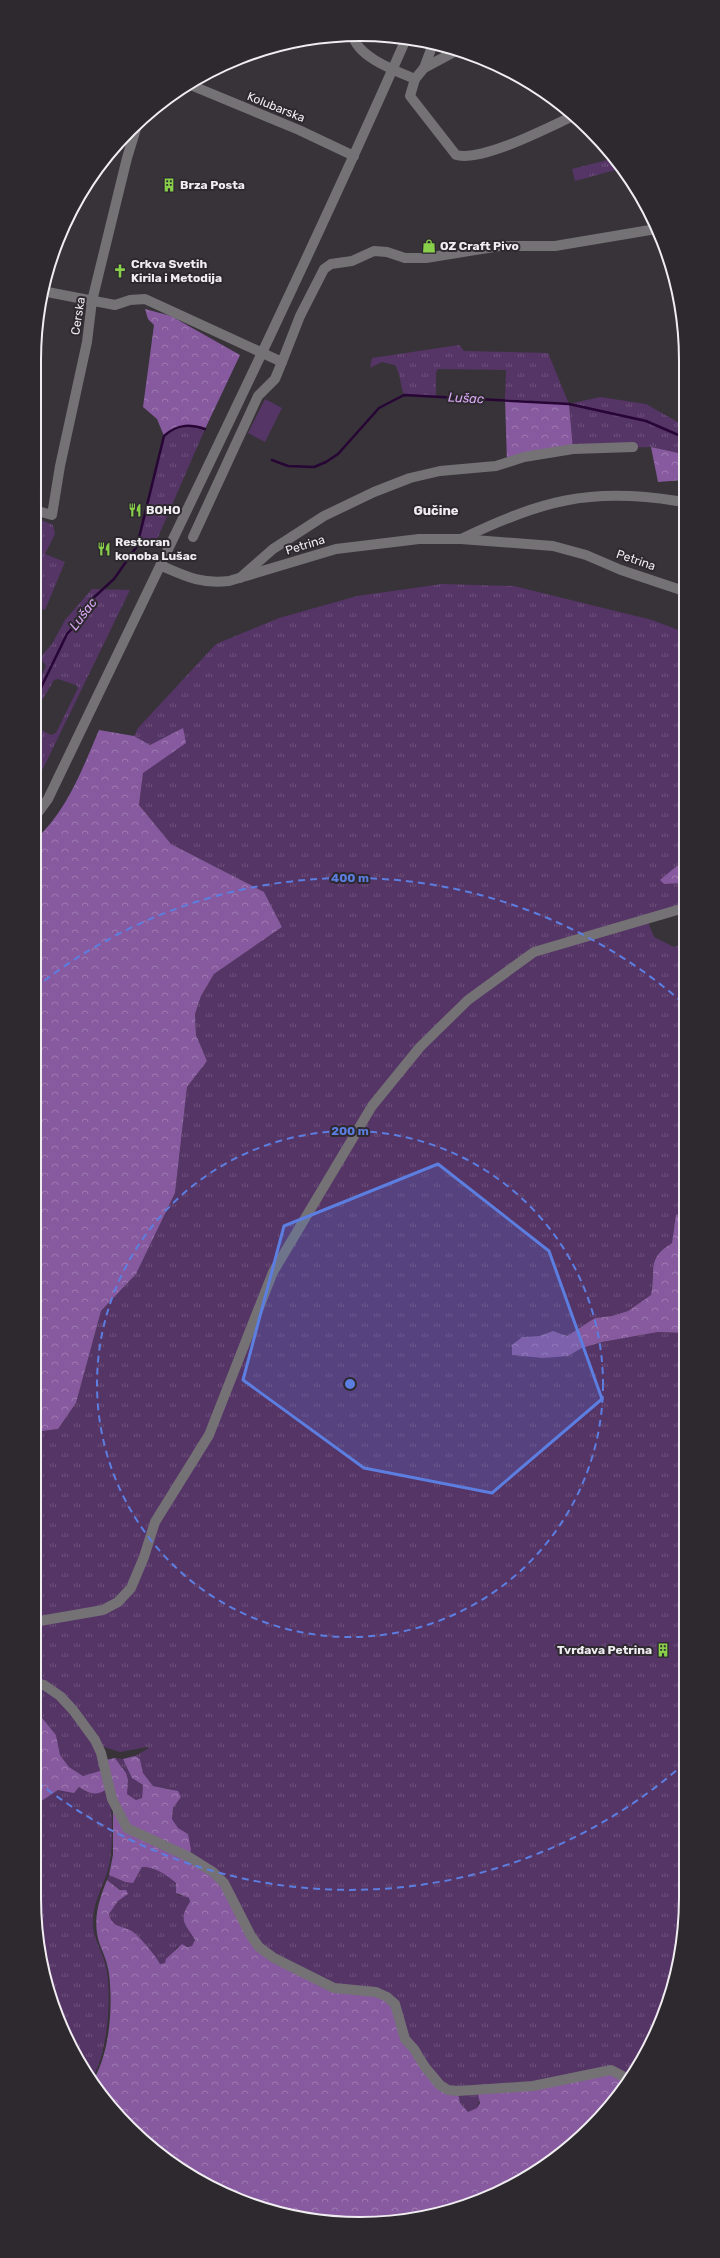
<svg xmlns="http://www.w3.org/2000/svg" width="720" height="2258" font-family="Rubik,sans-serif">
<defs>
<pattern id="grass-tufts" width="24" height="20" patternUnits="userSpaceOnUse"><rect width="24" height="20" fill="#553466"/><path d="M3 7l-1-3M5 7V3M7 7l1-3M15 17l-1-3M17 17v-4M19 17l1-3" fill="none" stroke="#6e527c"/></pattern>
<pattern id="forest-crowns" width="20" height="18" patternUnits="userSpaceOnUse"><rect width="20" height="18" fill="#875a9f"/><path d="M2 6a3 3 0 1 1 6 0M12 15a3 3 0 1 1 6 0" fill="none" stroke="#9e7ab1"/></pattern>
</defs>
<rect width="100%" height="100%" fill="#373339"/>
<g fill="url(#grass-tufts)">
<path d="M611 159 619 169 575 181 572 169Z"/>
<path d="M459 345 464 351 548 353 569 404 600 397 646 404 683 425V454L651 447 573 449 569 404 505 399 506 370 438 369 436 373V396L404 395C400 385 401 375 395 365L382 362 370 368 372 358Z"/>
<path d="M183 425H194L205 429 155 544 139 540 164 436 173 427Z"/>
<path d="M34 517 53 525 55 534 45 554 65 562 45 610 34 606V569L41 553 34 549Z"/>
<path d="M442 584 514 586 652 620 684 632V860L675 867 664 884 684 883V907L534 951 467 999 371 1105 272 1271 208 1434 173 1491 130 1587 103 1609 34 1621V1432L58 1429 76 1403 101 1311 136 1274 175 1193 187 1087 207 1061 196 1035 195 1014 201 996 214 974 282 927 264 892 171 844 139 805 143 773 183 728 150 745 134 736 138 728 216 644 279 618 357 596Z"/>
<path d="M92 589 130 590 34 787V726L51 735 56 733 78 688 76 685 58 679 54 680 34 714V692L46 666 41 659 44 653 52 644 65 620Z"/>
<path d="M647 920 654 937 674 947 684 944 685 1211 676 1215 672 1243C646 1259 655 1269 651 1295L628 1311 612 1316 595 1318 567 1336 553 1331 539 1336 522 1337 512 1345 568 1356 582 1348 602 1342 658 1332 685 1333 686 1898 680 1962 661 2023 631 2079 448 2089 334 1987 260 1946 189 1856 178 1828 172 1819 173 1808 181 1797 171 1789 153 1786 143 1773 140 1759 135 1756 149 1748 147 1747 120 1752 104 1747 95 1740 74 1709 34 1682V1623L119 1603 156 1523 210 1435 274 1272 373 1107 421 1047 469 1001 535 953Z"/>
<path d="M34 1684 52 1691 96 1748 103 1770 83 1776 69 1767 60 1755 56 1735 34 1708Z"/>
<path d="M115 1758 123 1759 132 1778 143 1785 142 1798 136 1800 127 1794 126 1789 128 1784 123 1768Z"/>
<path d="M79 1787 86 1792 108 1788C113 1808 114 1853 107 1873 102 1888 93 1904 93 1920 92 1937 102 1950 106 1966 112 1996 108 2050 93 2077L59 2023 40 1961 34 1898V1799L43 1800 58 1790 67 1791Z"/>
<path d="M142 1867C153 1867 169 1873 175 1882 177 1885 177 1891 178 1895L188 1897 190 1902C177 1921 186 1924 195 1940L192 1946 177 1947 165 1963 160 1964C158 1958 136 1932 129 1930 121 1927 116 1925 110 1920L109 1914 118 1901 127 1894 107 1880 109 1875 125 1882 136 1878Z"/>
<path d="M482 2091 477 2108 468 2112 460 2103 458 2093Z"/>
</g>
<g fill="url(#forest-crowns)">
<path d="M145 309 171 316 240 355 205 429C189 424 177 424 164 436L157 419 143 407 154 325 148 319Z"/>
<path d="M505 399 569 404 573 449 507 462Z"/>
<path d="M651 447 683 454V480L658 482Z"/>
<path d="M183 728 186 743 143 773 139 805 171 844 264 892 282 927 214 974 201 996 195 1014 196 1035 207 1061 187 1087 175 1193 136 1274 101 1311 76 1403 58 1429 34 1432V841C67 811 82 770 99 730L134 736 150 745Z"/>
<path d="M684 860V883L664 884 660 880Z"/>
<path d="M685 1211V1333L658 1332 602 1342 582 1348 568 1356 543 1358 512 1355V1345L522 1337 539 1336 553 1331 567 1336 595 1318 612 1316 628 1311 651 1295C656 1269 646 1259 672 1243L676 1215Z"/>
<path d="M34 1708 56 1735 60 1755 69 1767 83 1776 103 1770 108 1788C97 1797 89 1794 79 1787L74 1793 58 1790 43 1800 34 1799Z"/>
<path d="M135 1756 140 1759 143 1773 153 1786 178 1791 181 1797 173 1808 172 1819 178 1828 188 1834 191 1850 189 1856 134 1832 122 1818 106 1760 115 1758 126 1773 128 1780 127 1794 136 1800 142 1798 143 1785 132 1778 123 1759Z"/>
<path d="M113 1804 120 1819 212 1872 258 1947 333 1989 386 1998 424 2068 458 2093 460 2103 468 2112 477 2108 480 2103 478 2095 481 2093 611 2071 629 2081 590 2129 541 2169 444 2213 381 2223 318 2221 216 2190 161 2156 115 2113 94 2079C110 2051 113 2006 109 1974 108 1964 104 1955 100 1945 92 1922 98 1902 107 1880L120 1890H126L128 1894 118 1901 109 1914C111 1926 121 1926 130 1930 136 1932 158 1958 160 1964L165 1963 166 1959 182 1944 187 1947 192 1946 195 1940C186 1924 177 1921 190 1902L189 1898 176 1893V1883C166 1874 155 1867 142 1867L133 1883 125 1882 109 1875 113 1855Z"/>
</g>
<path fill="#553466" d="M265 399 282 408 265 442 248 433Z"/>
<g fill="none" stroke-linecap="round" stroke-linejoin="round">
<g stroke="#270535" stroke-width="2.5">
<path d="M272 460 288 466 314 467 326 462 338 454 379 408 404 395 569 404 646 421 683 437"/>
<path d="M34 702 67 634 88 611 91 600 114 579 137 546 164 436C177 424 189 424 205 429"/>
</g>
<g stroke="#747275" stroke-width="10">
<path d="M353 35C357 57 396 71 415 79"/>
<path d="M433 44 424 68 415 79 410 96 456 155C482 162 547 128 573 116"/>
<path d="M424 68 454 52"/>
<path d="M188 84 299 130 354 156"/>
<path d="M42 291 115 305 130 300 145 299 282 362 300 316 324 269 331 264 352 261 374 251 387 252 405 258H426L500 246H555L656 229"/>
<path d="M34 510 52 515 60 466 87 342 92 301 127 158 138 122"/>
<path d="M193 537 258 396 275 379 282 362"/>
<path d="M461 539C540 501 589 487 677 501"/>
<path d="M162 566C187 577 201 584 229 581L336 549 419 539H461L553 546 586 555 621 570 684 591"/>
<path d="M240 578 273 549 324 516 374 492 410 478 440 471 496 466 524 457 573 449 633 447"/>
<path d="M34 818 48 799C169 546 293 295 406 39"/>
<path d="M34 1622 103 1610 118 1602 131 1588 144 1557 155 1522 209 1435 273 1272 372 1106 420 1047 468 1000 534 952 684 908"/>
<path d="M34 1683 44 1685 60 1696 73 1710 95 1740 101 1753 112 1799 127 1828 189 1857 213 1872 224 1883 251 1936 259 1947 274 1958 334 1988 376 1992 387 1997 395 2004 405 2039 414 2049 425 2067 440 2085 448 2090 458 2091 533 2086 611 2070 630 2080"/>
</g>
</g>
<path fill="#5c7ee0" fill-opacity="0.2" stroke="#5c7ee0" stroke-width="3" stroke-linejoin="round" d="M438 1164 549 1251 602 1399 492 1493 364 1468 243 1380 284 1226Z"/>
<g fill="none" stroke="#5c7ee0" stroke-width="2" stroke-dasharray="7 5">
<circle cx="350" cy="1384" r="253"/>
<path d="M685 1763A506 506 0 0 1 35 1780M35 988A506 506 0 0 1 682 1002"/>
</g>
<defs>
<g id="building-bare" transform="scale(1.08)"><path d="M-4-6H4V6H1V3H-1V6H-4ZM-2.5-4.3h1.7v1.8h-1.7ZM.8-4.3h1.7v1.8H.8ZM-2.5-1h1.7V.8h-1.7ZM.8-1h1.7V.8H.8Z" fill="#88cf4a" stroke="#2d292f" stroke-width="2.5" paint-order="stroke"/></g>
<g id="shop-bare" transform="scale(1.08)"><path d="M-5-2.5h2.3a2.7 3.5 0 0 1 5.4 0H5L5.5 6h-11ZM-1.5-2.5h3a1.5 2.3 0 0 0-3 0Z" fill="#88cf4a" stroke="#2d292f" stroke-width="2.5" paint-order="stroke"/></g>
<g id="church-bare" transform="scale(1.08)"><path d="M-1.2-6h2.4v3.5h3.3v2.4h-3.3V6h-2.4V-.1h-3.3v-2.4h3.3Z" fill="#88cf4a" stroke="#2d292f" stroke-width="2.5" paint-order="stroke"/></g>
<g id="restaurant-bare" transform="scale(1.08)"><path d="M-5-6h1v4h1v-4h1v4h1v-4h1v5L-1.5 .5V6h-2V.5L-5-1ZM5-6V6H3V1.5H1.5Q1.5-4 5-6Z" fill="#88cf4a" stroke="#2d292f" stroke-width="2.5" paint-order="stroke"/></g>
</defs>
<g fill-rule="evenodd">
<use href="#building-bare" x="169" y="185"/>
<use href="#shop-bare" x="429" y="246"/>
<use href="#church-bare" x="120" y="271"/>
<use href="#restaurant-bare" x="135" y="510"/>
<use href="#restaurant-bare" x="104" y="549"/>
<use href="#building-bare" x="663" y="1650"/>
</g>
<g text-anchor="middle" dominant-baseline="central" stroke-width="4" stroke-linejoin="round" paint-order="stroke">
<g font-size="12" fill="#f0edf1" stroke="#2d292f">
<text transform="translate(276 107) rotate(22)">Kolubarska</text>
<text transform="translate(78 316) rotate(-81)">Cerska</text>
<text transform="translate(305 545) rotate(-17)">Petrina</text>
<text transform="translate(636 560) rotate(19)">Petrina</text>
</g>
<g font-size="12" font-weight="bold" fill="#f0edf1" stroke="#2d292f" text-anchor="start">
<text x="180" y="185">Brza Posta</text>
<text x="440" y="246">OZ Craft Pivo</text>
<text x="131" y="264">Crkva Svetih<tspan x="131" dy="14">Kirila i Metodija</tspan></text>
<text x="146" y="510">BOHO</text>
<text x="115" y="542">Restoran<tspan x="115" dy="14">konoba Lušac</tspan></text>
<text x="652" y="1650" text-anchor="end">Tvrđava Petrina</text>
</g>
<g font-size="13" font-style="italic" fill="#d9a8f3" stroke="#2d292f">
<text transform="translate(466 398) rotate(3)">Lušac</text>
<text transform="translate(83 614) rotate(-53)">Lušac</text>
</g>
<g font-size="13" font-weight="bold" fill="#f0edf1" stroke="#2d292f">
<text x="436" y="510">Gučine</text>
</g>
</g>
<path d="M0 0H720V2258H0ZM360 41H360A319 319 0 0 1 679 360V1898A319 319 0 0 1 360 2217H360A319 319 0 0 1 41 1898V360A319 319 0 0 1 360 41Z" fill="#2d292f" fill-rule="evenodd"/>
<path fill="none" stroke="#f0edf1" stroke-width="2" d="M360 41H360A319 319 0 0 1 679 360V1898A319 319 0 0 1 360 2217H360A319 319 0 0 1 41 1898V360A319 319 0 0 1 360 41Z"/>
<circle cx="350" cy="1384" r="6" fill="#5c7ee0" stroke="#2d292f" stroke-width="2"/>
<g font-size="12" text-anchor="middle" font-weight="bold" fill="#5c7ee0" stroke="#2d292f" stroke-width="4" stroke-linejoin="round" paint-order="stroke">
<text x="350" y="882">400 m</text>
<text x="350" y="1135">200 m</text>
</g>
</svg>
